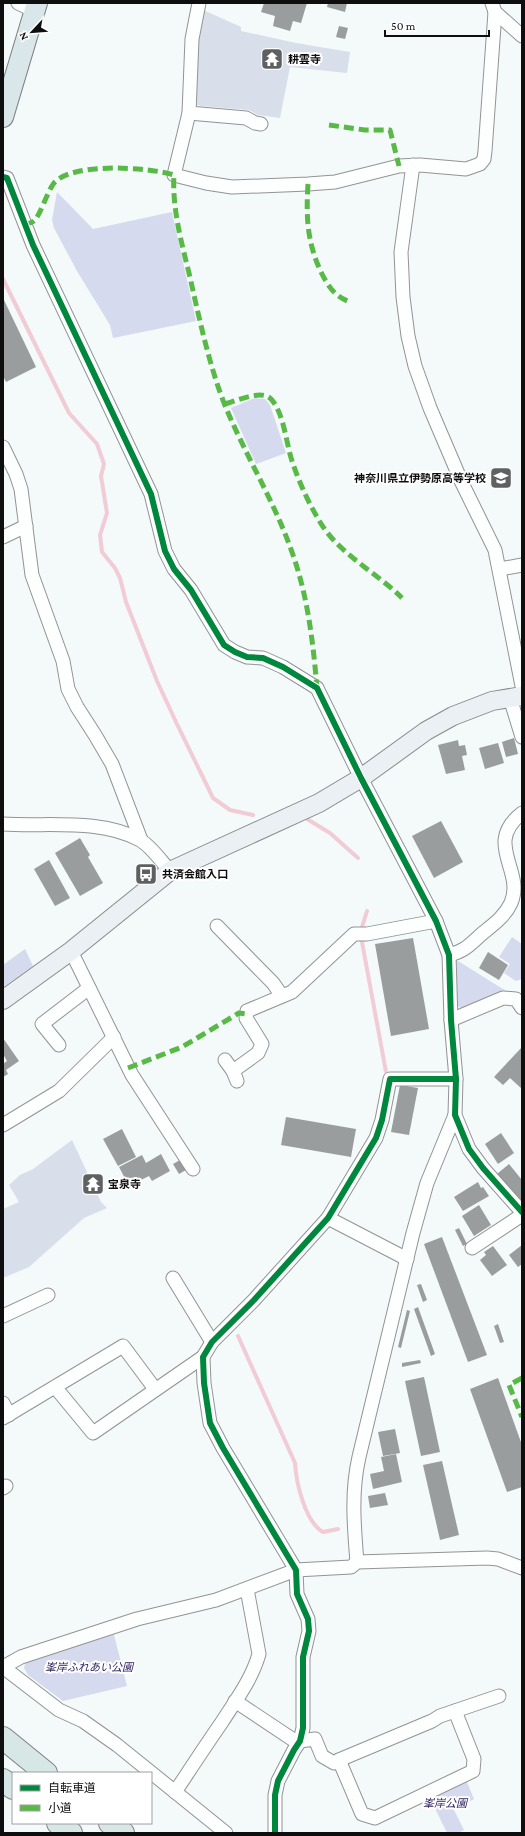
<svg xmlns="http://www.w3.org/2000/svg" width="525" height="1836" font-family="'Crimson Pro','Noto Sans JP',serif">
<rect width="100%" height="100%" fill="#f4f9fa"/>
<g fill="#d5daee">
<path d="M57 192 93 229 172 212 196 321 113 338 110 325 77 271 54 228 52 220Z"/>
<path d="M255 398 265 399 270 405 286 453 256 464 231 408Z"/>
<path d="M512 937 522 944V979L516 981 504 973 510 964 499 957Z"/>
<path d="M25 949 33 966 3 987V965Z"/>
<path d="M455 961H458L506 991 463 1009 456 1005Z"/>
<path d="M113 1631 127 1686 63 1701 28 1675 24 1668 26 1660Z"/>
<path d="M466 1780 474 1799 454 1810 464 1830 458 1833H447L430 1798Z"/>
</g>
<g fill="#d8dfeb">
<path d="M201 9 241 27V31L296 43 350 52 347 73 290 67 280 118 258 115 249 110 201 106 194 104 196 33Z"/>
<path d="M72 1140 101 1202 107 1208 84 1218 29 1267 3 1278V1209L19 1202 9 1185 20 1175 33 1169Z"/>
</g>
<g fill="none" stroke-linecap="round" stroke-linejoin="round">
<g stroke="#f2ccd4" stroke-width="4">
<path d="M3 279 69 413 97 444 104 464 101 476 107 513 100 535 102 552 115 568 120 578 126 602 157 681 176 722 213 798 230 810 253 815"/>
<path d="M307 819 330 833 358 858"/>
<path d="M362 927 367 911"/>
<path d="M362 942 386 1072"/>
<path d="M238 1336 295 1463C296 1482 305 1522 323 1532L338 1529"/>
</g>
</g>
<g fill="#999d9d">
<path d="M264 3H307L301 23 293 21 290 31 273 26 275 16 261 12Z"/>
<path d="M328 3H347L345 12 327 7Z"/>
<path d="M339 26 348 28 345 39 336 37Z"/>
<path d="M4 300 36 367 6 382 3 376V301Z"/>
<path d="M514 738 518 754 506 757 502 742Z"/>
<path d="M458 740 459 746 465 745 467 755 462 756 465 770 446 774 438 745Z"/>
<path d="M498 743 504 763 485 769 479 748Z"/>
<path d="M441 821 463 862 434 878 412 836Z"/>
<path d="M80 838 90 855 88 857 103 883 80 896 55 853Z"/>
<path d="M49 860 70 898 55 906 34 869Z"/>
<path d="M413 938 429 1029 391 1036 375 944Z"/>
<path d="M488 952 508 965 499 980 479 968Z"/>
<path d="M3 1038 19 1061 6 1070 8 1074 3 1077V1064L7 1061 3 1054Z"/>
<path d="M522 1047V1089L510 1078 503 1085 494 1077Z"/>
<path d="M400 1085 418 1088 409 1135 391 1132Z"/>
<path d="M286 1117 356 1129 351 1157 281 1145Z"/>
<path d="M122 1129 136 1157 118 1166 103 1139Z"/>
<path d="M501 1133 514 1153 498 1164 485 1144Z"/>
<path d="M161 1154 170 1171 152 1181 149 1176 129 1186 119 1167 142 1155 146 1163Z"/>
<path d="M180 1160 186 1170 179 1174 173 1164Z"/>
<path d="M509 1164 522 1180V1203L497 1174Z"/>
<path d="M478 1182 481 1188 483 1187 489 1196 463 1211 454 1197Z"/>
<path d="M479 1205 491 1225 474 1236 462 1216Z"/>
<path d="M459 1228 467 1244 463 1246 455 1230Z"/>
<path d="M442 1237 487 1355 468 1362 424 1244Z"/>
<path d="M522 1245V1264L518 1267 509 1255Z"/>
<path d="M493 1246 507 1265 492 1276 480 1260 486 1255 484 1252Z"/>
<path d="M421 1284 427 1300 423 1302 417 1285Z"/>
<path d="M418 1307 435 1354 431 1356 414 1309Z"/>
<path d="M407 1310 410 1311 401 1348 398 1347Z"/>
<path d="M498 1324 504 1342 500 1343 494 1326Z"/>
<path d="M420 1360 421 1363 402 1367V1363Z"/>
<path d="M424 1377 440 1452 421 1456 405 1381Z"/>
<path d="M498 1378 522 1445V1487L507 1492 470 1389Z"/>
<path d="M395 1429 400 1453 383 1456 378 1432Z"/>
<path d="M396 1454 402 1482 373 1489 370 1474 384 1471 381 1457Z"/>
<path d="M442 1461 459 1535 440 1540 423 1465Z"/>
<path d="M385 1493 388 1505 370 1508 368 1496Z"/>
</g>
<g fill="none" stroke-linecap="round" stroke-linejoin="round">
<g stroke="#929494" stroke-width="15">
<g id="street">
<path d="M18 3 35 11"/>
<path d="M199 3 192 39 189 113 174 175 206 183 232 187 308 184 335 182 399 166 420 165 466 169 480 164 484 159 485 151 495 12"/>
<path d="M492 3 495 12 522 36"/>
<path d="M189 113 246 118 255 123 261 124"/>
<path d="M413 165 401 252 403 297 408 336 415 366 430 408 462 483 495 550 522 686"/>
<path d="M3 177 7 178 33 245 151 494 165 551 174 569 191 590 224 645 235 652 247 657 263 658 283 667 317 688 361 778 436 921 449 955 451 1020 456 1079 455 1115 469 1149 483 1168 522 1212"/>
<path d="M3 447 16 474 21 489 32 575 63 661 68 689 77 707 95 735 112 764 141 840"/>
<path d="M3 537 26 526"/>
<path d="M500 569 522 565"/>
<path d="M510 698 522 737"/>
<path d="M3 824C47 827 100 818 140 840 151 846 161 861 170 871"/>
<path d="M217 926 273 983 282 996"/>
<path d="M71 951 132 1075 193 1169"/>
<path d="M449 955C466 951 471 943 484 932 494 924 505 916 511 903 525 870 483 844 522 813"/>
<path d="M451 1020 503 998 516 999 522 1008"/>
<path d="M59 1045 42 1024 89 988"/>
<path d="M225 1060 233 1071"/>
<path d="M237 1081 233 1071 258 1053 262 1044 246 1018 247 1011 292 992 354 934H367L436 921"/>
<path d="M3 1125 59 1091 114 1037"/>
<path d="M328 1218 407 1259"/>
<path d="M472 1248 522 1215"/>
<path d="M173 1278 212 1342"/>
<path d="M3 1316 48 1295"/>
<path d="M55 1387 93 1433 203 1357"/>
<path d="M3 1403 9 1415"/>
<path d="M3 1418 123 1346 155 1389"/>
<path d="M3 1488 6 1486"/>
<path d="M357 1562C354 1526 351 1492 359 1457L413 1233 427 1183 455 1115"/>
<path d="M3 1667 21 1657 137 1619 216 1600 296 1570 351 1567 357 1562 487 1558 498 1559 522 1568"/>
<path d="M3 1667 59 1710 83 1721 117 1745 226 1833"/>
<path d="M235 1701 292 1739 300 1741 315 1739 322 1756 334 1763 339 1760 362 1814 375 1818 473 1771 474 1759 455 1711"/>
<path d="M339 1760 432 1721 440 1716 499 1696"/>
<path d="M175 1792C191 1768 206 1745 222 1722 236 1700 252 1679 259 1654L247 1589"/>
<path d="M275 1833V1795L278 1781 294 1750 300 1741 303 1728V1657L309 1631 308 1619 297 1594 296 1570 223 1448 210 1423 204 1383 203 1357 212 1342 254 1300 328 1218 376 1138 382 1120 390 1079H456"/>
</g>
</g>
<g stroke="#888a8b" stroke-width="20">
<path id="secondary" d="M3 1000 71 951 170 871 319 803 361 778 426 731 453 716 492 701 522 696"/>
</g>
<g stroke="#7f8182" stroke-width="22">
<path id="primary" d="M3 117 37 3"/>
</g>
<g stroke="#7f8182" stroke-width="24">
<g id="highway">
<path d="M3 1738 46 1773"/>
<path d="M3 1780 13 1788"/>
<path d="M58 1823 71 1833"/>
<path d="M110 1823 123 1833"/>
</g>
</g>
<use href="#street" stroke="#fdfefe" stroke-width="13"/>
<use href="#secondary" stroke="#eaf0f4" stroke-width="18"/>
<use href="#primary" stroke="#dae7ea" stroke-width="20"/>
<use href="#highway" stroke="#d7e7e6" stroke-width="22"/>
<g stroke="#58b947" stroke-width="5" stroke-dasharray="10 5" stroke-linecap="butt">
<path d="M329 125 365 130H390L399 166"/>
<path d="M308 184C306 217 307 242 321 272 328 286 334 296 350 302"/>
<path d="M25 225C28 224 31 223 34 221 40 216 47 192 54 183 72 162 149 167 174 175 172 207 181 241 189 273 199 317 208 361 224 403 245 455 275 502 293 555 308 598 313 642 317 688"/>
<path d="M225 404C236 401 262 389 271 399 284 413 286 443 292 461 299 482 309 504 320 522 339 554 376 572 402 598"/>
<path d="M128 1068 182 1047 239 1013 247 1014"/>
<path d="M522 1378 509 1385 522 1417"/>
</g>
<g stroke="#fff" stroke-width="8">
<g id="cycleway">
<path d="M3 177 7 178 33 245 151 494 165 551 174 569 191 590 224 645 235 652 247 657 263 658 283 667 317 688 361 778 436 921 449 955 451 1020 456 1079 455 1115 469 1149 483 1168 522 1212"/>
<path d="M275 1833V1795L278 1781 294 1750 300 1741 303 1728V1657L309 1631 308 1619 297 1594 296 1570 223 1448 210 1423 204 1383 203 1357 212 1342 254 1300 328 1218 376 1138 382 1120 390 1079H456"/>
</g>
</g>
<use href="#cycleway" stroke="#00873e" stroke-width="6"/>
</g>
<defs>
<g id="temple-square" transform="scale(1.15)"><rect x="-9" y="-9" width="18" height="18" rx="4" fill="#5e6061" stroke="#fff"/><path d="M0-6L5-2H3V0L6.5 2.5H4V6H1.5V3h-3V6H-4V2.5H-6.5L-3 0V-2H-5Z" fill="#fff"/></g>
<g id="school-square" transform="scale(1.15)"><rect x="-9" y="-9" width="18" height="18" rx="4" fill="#5e6061" stroke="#fff"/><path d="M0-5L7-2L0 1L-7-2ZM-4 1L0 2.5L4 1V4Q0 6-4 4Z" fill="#fff"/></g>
<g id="bus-square" transform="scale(1.15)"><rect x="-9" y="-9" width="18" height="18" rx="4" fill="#5e6061" stroke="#fff"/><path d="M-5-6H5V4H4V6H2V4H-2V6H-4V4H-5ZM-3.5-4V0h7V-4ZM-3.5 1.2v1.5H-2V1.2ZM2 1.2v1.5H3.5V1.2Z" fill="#fff"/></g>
</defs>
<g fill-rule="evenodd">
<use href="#temple-square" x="272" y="59"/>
<use href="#school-square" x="501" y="478"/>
<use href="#bus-square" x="146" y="874"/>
<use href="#temple-square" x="93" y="1184"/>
</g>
<g text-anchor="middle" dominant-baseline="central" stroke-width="4" stroke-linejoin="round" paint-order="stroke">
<g font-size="11" font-weight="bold" fill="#0e0e0e" stroke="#fff" text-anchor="start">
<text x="288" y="59">耕雲寺</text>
<text x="486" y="478" text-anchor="end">神奈川県立伊勢原高等学校</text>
<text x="162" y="874">共済会館入口</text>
<text x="108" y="1184">宝泉寺</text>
</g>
<g font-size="11" font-style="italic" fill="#312460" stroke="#fff">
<text x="89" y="1667">峯岸ふれあい公園</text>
<text x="445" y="1803">峯岸公園</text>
</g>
</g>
<rect width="525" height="1836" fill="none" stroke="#0e0e0e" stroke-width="8"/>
<rect x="12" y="1772" width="140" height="52" fill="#ffffff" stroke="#9f9f9f"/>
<rect x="20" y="1785" width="20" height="6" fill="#00873e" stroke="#9f9f9f"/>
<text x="48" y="1792" font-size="12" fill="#0e0e0e">自転車道</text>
<rect x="20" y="1805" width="20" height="6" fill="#58b947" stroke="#9f9f9f"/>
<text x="48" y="1812" font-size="12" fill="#0e0e0e">小道</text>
<g transform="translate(32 32) rotate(244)" stroke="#ffffff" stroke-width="3" paint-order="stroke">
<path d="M0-3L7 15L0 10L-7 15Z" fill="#0e0e0e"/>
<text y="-6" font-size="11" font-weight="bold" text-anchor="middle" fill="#0e0e0e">N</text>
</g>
<path d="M385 30v6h104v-6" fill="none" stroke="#0e0e0e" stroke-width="2"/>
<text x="391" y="30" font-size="12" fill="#0e0e0e" stroke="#ffffff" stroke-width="3" paint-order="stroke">50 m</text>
</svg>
